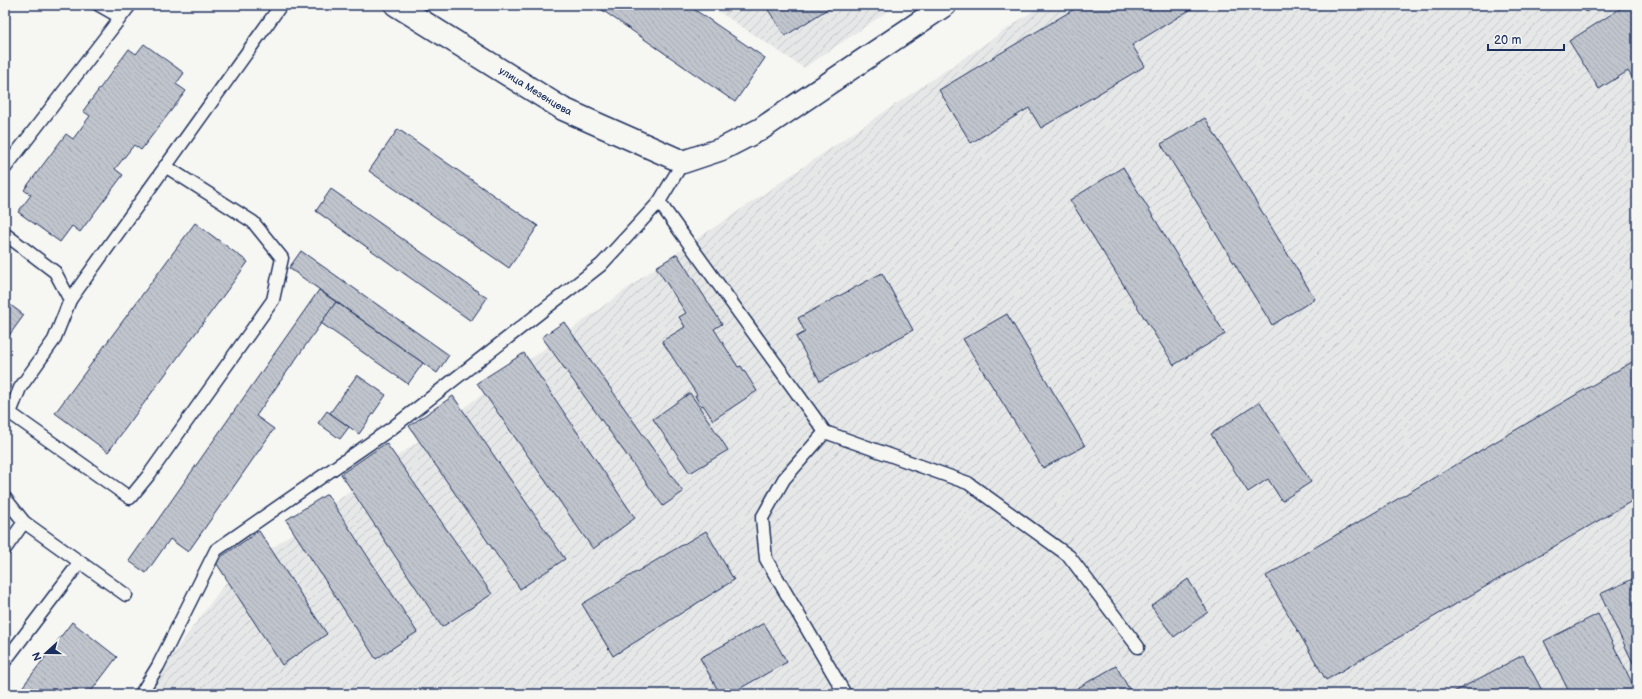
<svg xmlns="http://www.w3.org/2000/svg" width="1642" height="699" font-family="'Balsamiq Sans',sans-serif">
<defs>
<pattern id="industrial-furrows" width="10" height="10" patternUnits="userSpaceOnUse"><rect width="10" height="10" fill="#e6e7e7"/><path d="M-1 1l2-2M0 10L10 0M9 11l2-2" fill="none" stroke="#c5c6c9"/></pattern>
<pattern id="building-back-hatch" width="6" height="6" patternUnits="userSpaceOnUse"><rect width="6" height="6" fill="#c0c4cd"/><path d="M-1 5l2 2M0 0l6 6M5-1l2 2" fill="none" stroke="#a4a9b2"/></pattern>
</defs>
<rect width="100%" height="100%" fill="#f6f6f2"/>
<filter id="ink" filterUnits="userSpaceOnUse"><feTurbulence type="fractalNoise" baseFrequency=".025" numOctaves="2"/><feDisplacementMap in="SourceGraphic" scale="8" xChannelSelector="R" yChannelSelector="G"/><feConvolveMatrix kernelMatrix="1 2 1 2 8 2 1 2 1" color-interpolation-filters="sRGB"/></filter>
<g filter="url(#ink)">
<g fill="url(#industrial-furrows)">
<path d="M709 5H897L804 68Z"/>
<path d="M1042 5H1637V694H143L227 581 669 258Z"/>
</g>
<g fill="url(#building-back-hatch)" stroke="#1b2f5e">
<path d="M595 5H688L765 58 735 102Z"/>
<path d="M765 5H834L785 36Z"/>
<path d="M1081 5H1198L1132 45 1145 66 1041 128 1029 108 971 143 939 90Z"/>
<path d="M1581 5H1596L1586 12Z"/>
<path d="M1626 5H1637V85L1628 71 1599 89 1569 41Z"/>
<path d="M144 44 184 73 176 84 186 91 141 150 134 145 115 169 123 175 80 232 72 226 60 242 18 212 31 195 24 190 66 134 73 139 90 116 83 111 129 49 136 54Z"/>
<path d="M1205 118 1315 299 1272 325 1161 144Z"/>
<path d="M398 129 538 226 509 268 369 171Z"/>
<path d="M1123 167 1225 334 1174 365 1070 200Z"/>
<path d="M331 189 487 298 471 321 316 211Z"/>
<path d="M195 223 248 262 108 452 55 413Z"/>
<path d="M301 251 449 355 437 373 289 268Z"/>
<path d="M677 254 722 324 714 329 738 367 741 366 757 391 713 420 703 405 701 406 695 396 697 395 662 341 685 327 679 317 686 313 656 267Z"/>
<path d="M882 273 913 330 820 381 796 337 805 332 798 318Z"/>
<path d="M319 290 336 302 256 416 274 429 188 552 170 539 146 573 129 561Z"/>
<path d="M5 301 24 315 5 341Z"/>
<path d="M336 302 423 363 408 384 321 323Z"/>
<path d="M1007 314 1085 446 1043 468 963 339Z"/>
<path d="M564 322 683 492 663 506 542 337Z"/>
<path d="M524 353 635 518 593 549 477 383Z"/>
<path d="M1637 359V498L1326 680 1266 576Z"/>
<path d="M357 375 386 395 359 434 330 413Z"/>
<path d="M690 393 728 450 690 473 653 419Z"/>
<path d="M453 396 565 559 520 589 409 426Z"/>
<path d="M1260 402 1311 482 1282 501 1268 479 1248 492 1211 434Z"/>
<path d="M327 411 349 427 340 439 318 423Z"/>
<path d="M386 443 492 594 442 627 341 474Z"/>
<path d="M327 494 417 632 376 659 286 520Z"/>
<path d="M259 531 327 634 282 665 215 561Z"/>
<path d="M706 531 734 580 613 656 582 604Z"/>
<path d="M1637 577V671L1600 594Z"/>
<path d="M1188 579 1208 612 1174 637 1151 606Z"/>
<path d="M1598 614 1637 693V694H1570L1544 641Z"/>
<path d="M72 622 117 657 89 694H17Z"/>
<path d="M764 623 787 662 730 694H720L700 658Z"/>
<path d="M1523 655 1544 694H1450Z"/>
<path d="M1116 666 1132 694H1067Z"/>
</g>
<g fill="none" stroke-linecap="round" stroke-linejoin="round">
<g stroke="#1b2f5e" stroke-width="15">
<g id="service">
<path d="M99 5 120 17"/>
<path d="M5 168 130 5"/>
<path d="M659 202 825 432 968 483 1069 556 1138 647"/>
<path d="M5 234 55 272 70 300 54 340 20 388 10 413 130 498 148 476 273 300 282 258 253 222 165 166"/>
<path d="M70 300 281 5"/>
<path d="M825 432 784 479 762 518 766 559 845 694"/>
<path d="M5 498 24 522 126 595"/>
<path d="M5 549 24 522"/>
<path d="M5 661 80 562"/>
<path d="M141 694 158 666 216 550 392 428 601 265 659 202 683 162"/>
</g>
</g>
<g stroke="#1b2f5e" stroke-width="25">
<g id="secondary">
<path id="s1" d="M396 5 563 109 683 162 722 149 761 129 945 5"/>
</g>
</g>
<use href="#service" stroke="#f6f6f2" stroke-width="12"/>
<use href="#secondary" stroke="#f6f6f2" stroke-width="22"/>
</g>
</g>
<g text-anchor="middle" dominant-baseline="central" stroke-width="4" stroke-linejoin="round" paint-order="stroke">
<g font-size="10" fill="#1b2f5e" stroke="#f6f6f2">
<text stroke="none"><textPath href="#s1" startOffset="164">улица Мезенцева</textPath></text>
</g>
</g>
<rect width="1642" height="699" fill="none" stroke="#f6f6f2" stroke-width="20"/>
<rect x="10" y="10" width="1622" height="679" fill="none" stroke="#1b2f5e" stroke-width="1.5" filter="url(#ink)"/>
<g transform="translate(46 653) rotate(249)" stroke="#f6f6f2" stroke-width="3" paint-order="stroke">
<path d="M0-3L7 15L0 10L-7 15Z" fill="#1b2f5e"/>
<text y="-6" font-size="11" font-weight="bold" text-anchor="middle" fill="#1b2f5e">N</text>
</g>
<path d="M1488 44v6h76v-6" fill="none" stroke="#1b2f5e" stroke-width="2"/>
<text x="1494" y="44" font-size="12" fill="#1b2f5e" stroke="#f6f6f2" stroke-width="3" paint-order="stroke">20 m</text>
</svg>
